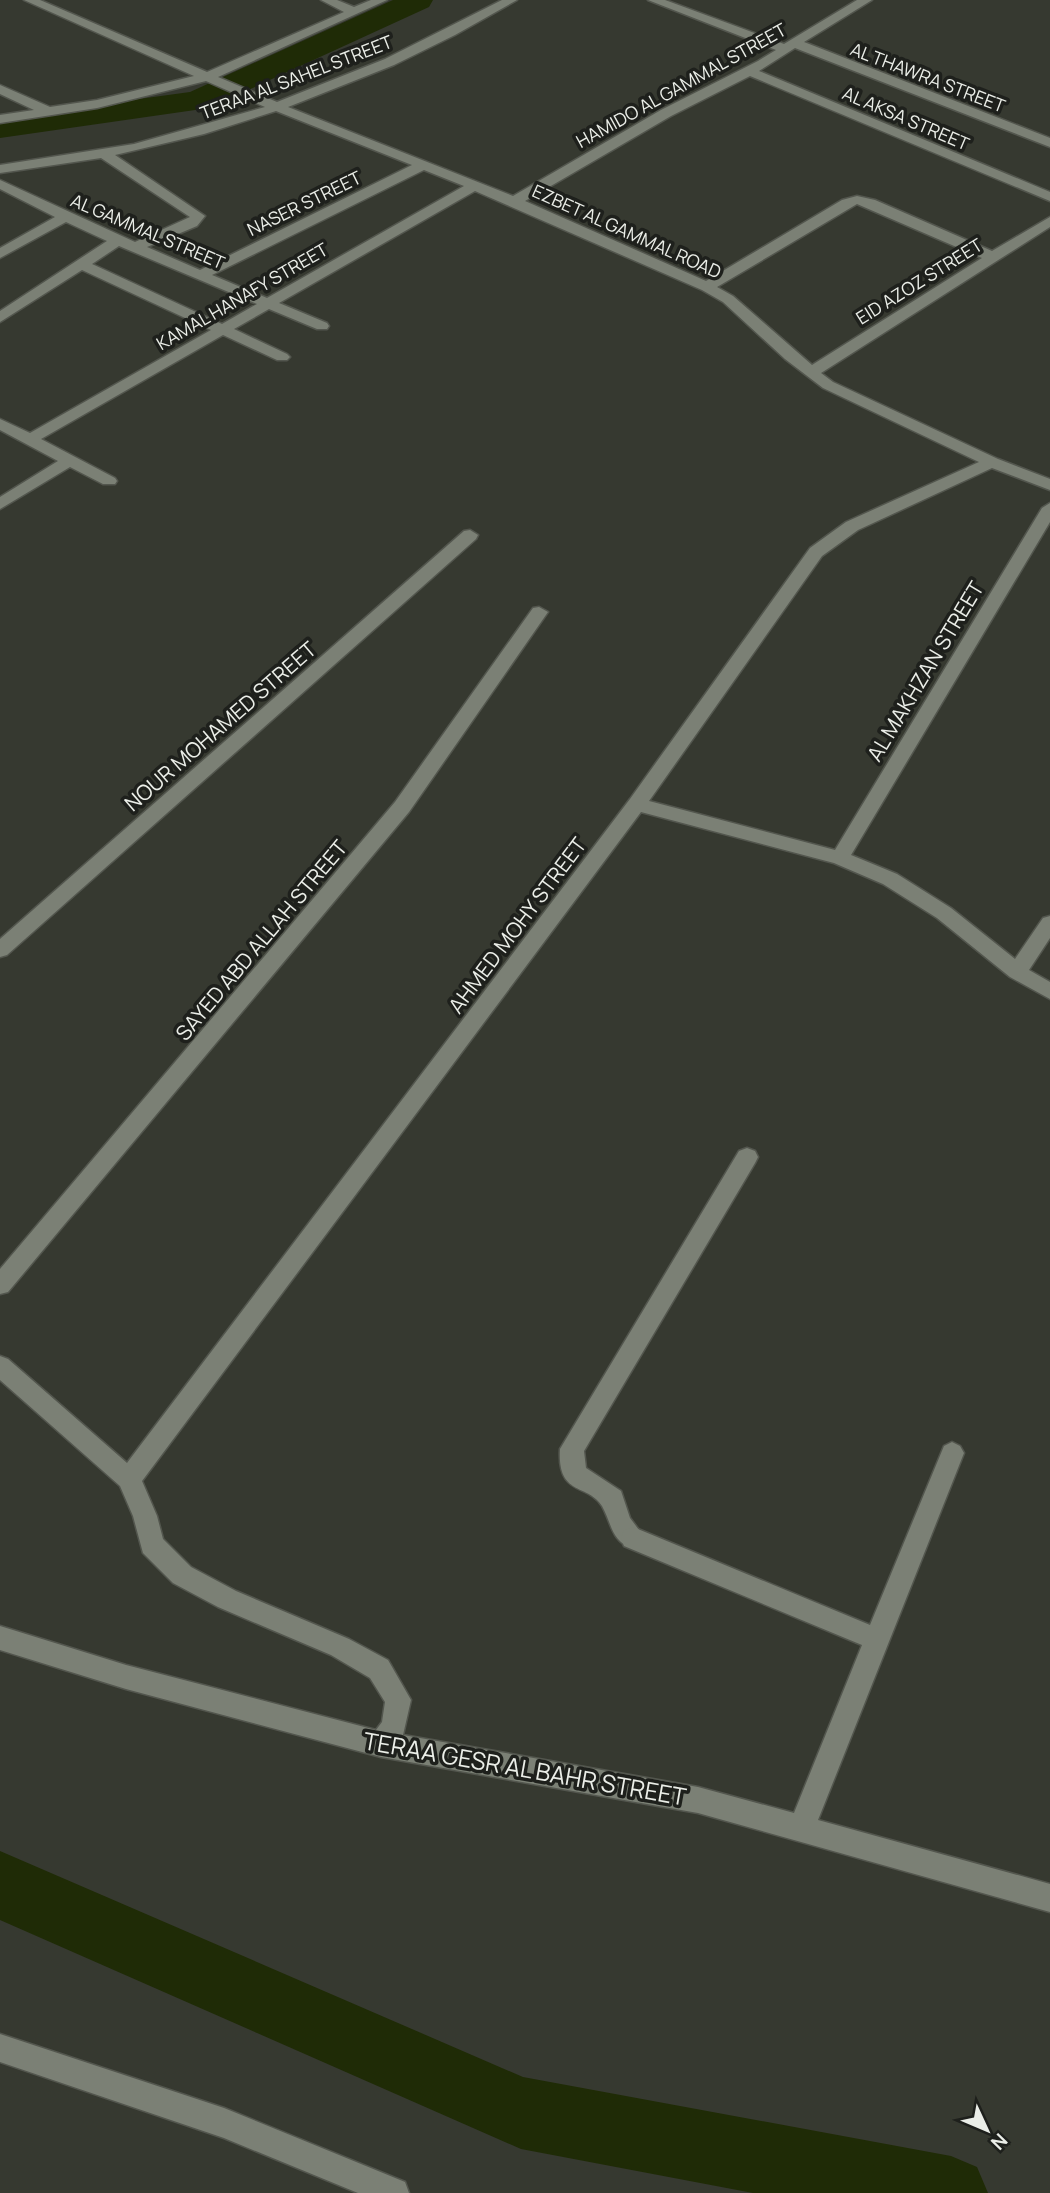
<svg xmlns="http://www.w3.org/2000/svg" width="1050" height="2193" font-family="Manrope,sans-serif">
<rect width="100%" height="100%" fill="#363930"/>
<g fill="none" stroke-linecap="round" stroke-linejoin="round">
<g fill="#1f2b06" fill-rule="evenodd">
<path d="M393 0H433L429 7 209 108 0 138V118L190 92Z"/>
<path d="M0 1851 523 2077 951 2156 977 2167 988 2193H753L521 2149 0 1920Z"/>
</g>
<g stroke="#53564e" stroke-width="3">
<path id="lane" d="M747 1148 755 1151 758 1157 755 1163 584 1451 586 1468 621 1491 630 1518 645 1538 642 1546 633 1549C611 1541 612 1524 602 1506 588 1483 557 1497 560 1449L739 1151Z"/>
</g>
<g stroke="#53564e" stroke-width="3">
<g id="street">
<path d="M24 0H40L207 72 344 12 321 0H337L354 7 371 0H387L218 77 277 102 385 59 502 0H517L455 35 394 65 288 107 513 196 661 110 758 61 776 50 648 0H665L784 44 857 0H872L804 42 1050 138V147L795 48 759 71 1050 192V201L750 76 671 116 525 201 706 281 842 200 857 196 875 200 992 251 1050 217V227L821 373 833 382 998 459 1050 479V490L992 468 858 530 822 556 649 801 835 850 1042 508 1050 503V522L851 855 897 874 951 908 1015 959 1043 918 1050 916V938L1029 970 1050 982V999L1010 977 937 918 883 884 834 863 641 812 142 1481 157 1516 163 1539 191 1567 236 1591 349 1639 388 1660 411 1700 403 1735 698 1787 794 1813 862 1645 624 1546 621 1538 624 1530 633 1527 870 1625 944 1446 952 1442 960 1446 964 1453 818 1820 1050 1884V1912L698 1813 381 1757 126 1689 0 1650V1626L126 1665 376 1730 382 1722 385 1702 370 1678 331 1655 218 1607 173 1583 143 1553 133 1516 120 1486 0 1380V1356L8 1359 127 1463 630 799 810 548 846 522 979 462 823 388 785 359 723 302 702 290 475 191 279 303 327 323 329 326 327 329H317L269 309 234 329 287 354 290 357 287 360H277L223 335 41 439 115 478 117 481 115 484H103L70 467 0 509V497L58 461 0 430V419L30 433 211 330 82 270 0 322V311L107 241 66 222 0 258V248L55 217 0 189V180L135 242 190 217 101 158 0 173V165L134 144 265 107 206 81 97 108 0 123V115L34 110 0 94V85L50 107 97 100 194 76ZM276 111 412 165 200 270 147 247 197 226 205 216 115 155 204 134ZM424 170 464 186 267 298 212 275ZM857 204 982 258 812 365 733 296 717 287ZM119 246 257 304 222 324 92 264Z"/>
<path d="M470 530 478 535 476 539 7 955 0 957V939L464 531Z"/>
<path d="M539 607 548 612 409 812 8 1292 0 1294V1269L395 802 533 608Z"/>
<path d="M0 2034 224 2108 405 2182 409 2193H358L224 2138 0 2062Z"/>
</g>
</g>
<use href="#lane" fill="#7b8075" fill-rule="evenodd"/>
<use href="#street" fill="#7b8075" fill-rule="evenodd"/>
</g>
<g text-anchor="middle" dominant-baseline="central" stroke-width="7" stroke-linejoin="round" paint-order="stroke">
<g font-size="18" fill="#ebeee8" stroke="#1e201c">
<text transform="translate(296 77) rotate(-21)">TERAA AL SAHEL STREET</text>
<text transform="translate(928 77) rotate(21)">AL THAWRA STREET</text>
<text transform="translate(681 85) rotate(-29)">HAMIDO AL GAMMAL STREET</text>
<text transform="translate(906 118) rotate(23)">AL AKSA STREET</text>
<text transform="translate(304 203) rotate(-26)">NASER STREET</text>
<text transform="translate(148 231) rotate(23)">AL GAMMAL STREET</text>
<text transform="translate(627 231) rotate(24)">EZBET AL GAMMAL ROAD</text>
<text transform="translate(919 281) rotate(-32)">EID AZOZ STREET</text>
<text transform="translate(242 296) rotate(-30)">KAMAL HANAFY STREET</text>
</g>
<g font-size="21" fill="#ebeee8" stroke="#1e201c">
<text transform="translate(925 671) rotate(-59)">AL MAKHZAN STREET</text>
<text transform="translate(220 726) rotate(-41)">NOUR MOHAMED STREET</text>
<text transform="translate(517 925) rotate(-53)">AHMED MOHY STREET</text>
<text transform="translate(261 940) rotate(-50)">SAYED ABD ALLAH STREET</text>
</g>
<g font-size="24" fill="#ebeee8" stroke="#1e201c">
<text transform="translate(525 1768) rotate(10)">TERAA GESR AL BAHR STREET</text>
</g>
</g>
<g transform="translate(987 2130) rotate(134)" stroke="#1e201c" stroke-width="5" paint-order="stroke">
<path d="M0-5L12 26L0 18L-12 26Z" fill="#ebeee8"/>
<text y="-10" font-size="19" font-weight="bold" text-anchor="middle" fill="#ebeee8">N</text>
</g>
</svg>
